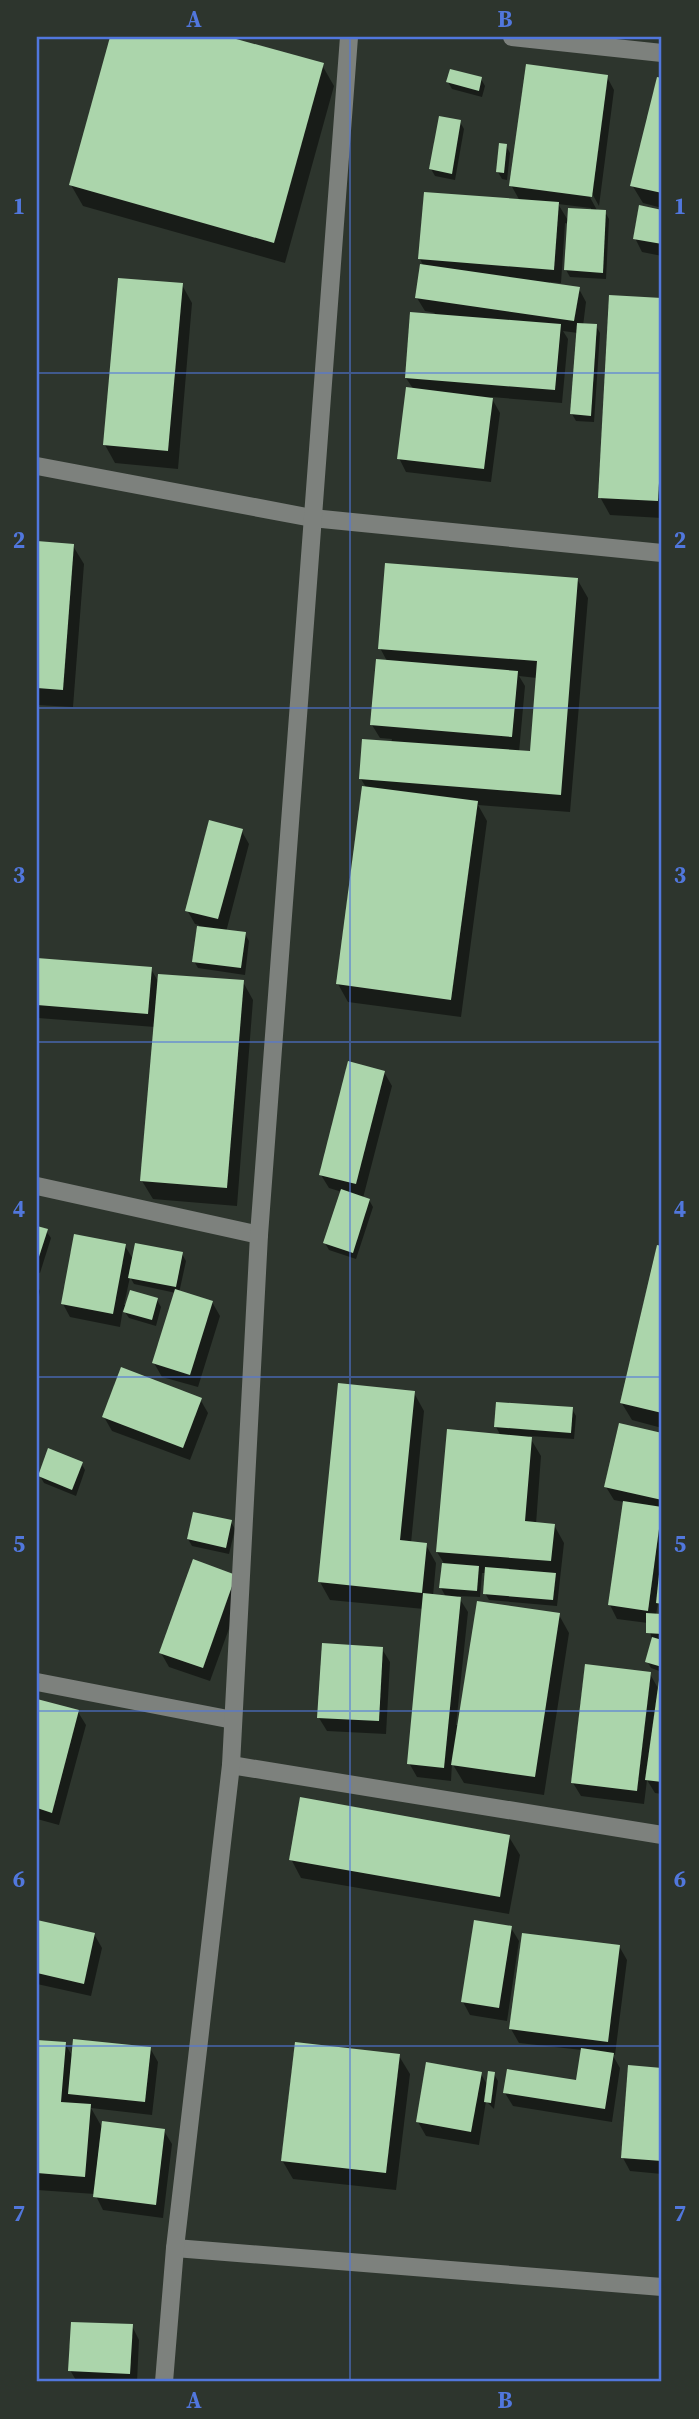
<svg xmlns="http://www.w3.org/2000/svg" width="699" height="2419" font-family="'Source Serif 4',serif">
<rect width="100%" height="100%" fill="#2d352d"/>
<g fill="#0007" fill-rule="evenodd">
<path d="M112 37H222L322 65 334 86 285 263 83 206 71 185Z"/>
<path d="M607 77 614 90 599 206 589 188 586 190 598 212H605L609 219 606 279 570 277 566 270 569 224 565 223 561 283 550 282V285L579 289 586 302 583 326H596L600 333 594 422 576 421 572 414 578 333 563 331 568 339 562 403 491 397 500 413 491 482 406 472 399 458 414 390 406 378 435 313 425 311 417 298 424 267 420 259 520 201 511 185ZM558 204 591 208V211L569 222Z"/>
<path d="M481 79 485 86 482 97 452 89 448 82Z"/>
<path d="M659 79 662 80V256L642 252 635 238 662 208 643 203 632 185Z"/>
<path d="M460 122 464 129 455 180 435 176 431 169Z"/>
<path d="M506 146 510 153 507 180 502 179 498 172Z"/>
<path d="M182 285 192 303 178 469 115 463 105 445Z"/>
<path d="M610 297 662 299V518L610 515 600 497Z"/>
<path d="M37 543 73 546 84 564 73 707 37 705Z"/>
<path d="M577 579 588 598 570 812 478 805 487 821 461 1017 348 1002 338 984 367 789 361 779 391 743 392 739 380 738 372 725 387 661 380 648ZM519 676 537 678 531 753 519 752 525 686Z"/>
<path d="M241 830 249 844 226 932 245 934 249 941 245 975 198 968 194 961 199 925 195 924 187 910Z"/>
<path d="M37 960 151 969 159 983 243 982 253 1000 237 1206 153 1199 142 1181 155 1027 38 1018Z"/>
<path d="M384 1072 392 1086 363 1198 369 1200 373 1207 356 1259 329 1250 325 1243 342 1192 329 1188 321 1175Z"/>
<path d="M37 1228 46 1231 51 1238 40 1273 37 1272Z"/>
<path d="M125 1246 133 1259 182 1254 186 1261 179 1293 212 1302 220 1316 198 1387 162 1377 154 1363 176 1293 134 1284 130 1277 124 1305 157 1300 161 1307 156 1326 129 1318 123 1309 120 1327 70 1317 63 1304Z"/>
<path d="M659 1247 662 1248V1428L632 1420 621 1402Z"/>
<path d="M37 1285 40 1291 37 1309Z"/>
<path d="M414 1393 424 1411 411 1543 426 1545 436 1563 433 1596 446 1597 441 1588 445 1565 437 1552 501 1436 496 1427 572 1409 576 1416 574 1439 529 1436 541 1456 536 1524 554 1525 564 1543 557 1606 489 1600 485 1593 486 1573H482L480 1597 458 1596 468 1612 456 1725H459L559 1615 569 1633 544 1795 464 1783 452 1763 451 1781 417 1777 409 1763 424 1609 330 1600 320 1582Z"/>
<path d="M200 1399 208 1413 190 1460 112 1431 104 1417Z"/>
<path d="M620 1425 662 1434V1610L658 1603 656 1615 662 1616V1672L651 1668 647 1661 652 1640 648 1623 617 1619 610 1605 624 1502 614 1500 606 1487Z"/>
<path d="M81 1463 85 1470 76 1496 44 1483 40 1476Z"/>
<path d="M231 1522 235 1529 229 1554 192 1546 188 1539Z"/>
<path d="M194 1561 243 1590 210 1681 169 1667 161 1653Z"/>
<path d="M382 1649 390 1662 386 1734 327 1731 319 1718Z"/>
<path d="M650 1674 659 1690 662 1682V1794L655 1793 647 1780 644 1804 581 1796 573 1783Z"/>
<path d="M37 1701 78 1712 86 1725 59 1825 37 1819Z"/>
<path d="M509 1837 520 1855 509 1914 301 1878 291 1859Z"/>
<path d="M37 1922 94 1934 102 1948 91 1996 37 1984Z"/>
<path d="M511 1928 519 1941 507 2021 470 2015 463 2002Z"/>
<path d="M619 1946 627 1960 615 2055 612 2054 620 2068 612 2122 513 2106 505 2093 577 2082 582 2050 519 2043 511 2029Z"/>
<path d="M37 2041 65 2044 73 2057 150 2048 158 2062 152 2115 91 2108 103 2129 164 2131 172 2144 163 2218 103 2210 95 2194 37 2190Z"/>
<path d="M399 2056 410 2074 396 2190 293 2179 282 2160Z"/>
<path d="M629 2067 662 2069V2174L630 2171 623 2158Z"/>
<path d="M481 2074 488 2086 494 2074 498 2081 494 2109 486 2101 479 2145 426 2136 418 2122Z"/>
<path d="M132 2326 139 2340 137 2382H77L70 2370Z"/>
</g>
<g fill="#abd5ab">
<path d="M110 37H229L324 63 274 243 69 185Z"/>
<path d="M526 64 608 75 592 197 509 186Z"/>
<path d="M450 69 482 77 479 91 446 82Z"/>
<path d="M657 77 662 78V193L630 186Z"/>
<path d="M439 116 461 120 452 174 429 169Z"/>
<path d="M499 143 507 144 504 173 496 172Z"/>
<path d="M424 192 559 202 554 270 418 259Z"/>
<path d="M639 205 662 210V244L633 239Z"/>
<path d="M568 208 606 210 603 273 564 270Z"/>
<path d="M420 264 580 287 574 321 415 298Z"/>
<path d="M118 278 183 283 168 451 103 445Z"/>
<path d="M609 295 662 298V428L658 501 598 498Z"/>
<path d="M410 312 561 324 555 390 405 378Z"/>
<path d="M577 323 597 324 591 416 570 414Z"/>
<path d="M406 387 493 398 484 469 397 459Z"/>
<path d="M37 541 74 544 63 690 37 688Z"/>
<path d="M385 563 578 578 561 795 359 779 362 739 530 751 537 661 378 649Z"/>
<path d="M376 659 518 671 512 737 370 725Z"/>
<path d="M362 786 478 801 451 1000 336 984Z"/>
<path d="M209 820 243 829 218 919 185 911Z"/>
<path d="M197 926 246 932 241 968 192 962Z"/>
<path d="M37 958 152 967 148 1014 37 1005Z"/>
<path d="M158 974 244 980 227 1188 140 1181Z"/>
<path d="M348 1061 385 1071 356 1184 319 1175Z"/>
<path d="M341 1189 370 1199 353 1253 323 1243Z"/>
<path d="M37 1226 48 1229 37 1263Z"/>
<path d="M74 1234 126 1244 113 1314 61 1304Z"/>
<path d="M135 1243 183 1252 176 1287 128 1278Z"/>
<path d="M657 1245 662 1246V1413L620 1403Z"/>
<path d="M175 1289 213 1301 190 1375 152 1363Z"/>
<path d="M130 1290 158 1298 152 1320 123 1312Z"/>
<path d="M121 1367 202 1398 183 1448 102 1417Z"/>
<path d="M338 1383 415 1391 400 1540 427 1543 422 1593 318 1582Z"/>
<path d="M496 1402 573 1407 571 1433 494 1427Z"/>
<path d="M619 1423 662 1433V1500L604 1487Z"/>
<path d="M447 1429 532 1437 525 1521 555 1524 551 1561 436 1552Z"/>
<path d="M48 1448 83 1462 72 1490 38 1476Z"/>
<path d="M623 1501 662 1507 648 1611 608 1605Z"/>
<path d="M193 1512 232 1520 226 1548 187 1539Z"/>
<path d="M193 1559 236 1575 203 1668 159 1653Z"/>
<path d="M442 1563 479 1566 477 1591 439 1588Z"/>
<path d="M660 1565H662V1604L656 1603Z"/>
<path d="M485 1567 556 1573 553 1600 483 1594Z"/>
<path d="M423 1593 461 1597 444 1768 407 1764Z"/>
<path d="M477 1601 560 1613 535 1777 451 1765Z"/>
<path d="M646 1613 662 1614V1634L646 1633Z"/>
<path d="M652 1637 662 1640V1667L645 1662Z"/>
<path d="M322 1643 383 1647 379 1721 317 1718Z"/>
<path d="M585 1664 651 1672 637 1791 571 1783Z"/>
<path d="M659 1680 662 1681V1782L645 1780Z"/>
<path d="M37 1699 79 1710 52 1813 37 1808Z"/>
<path d="M300 1797 510 1835 500 1897 289 1860Z"/>
<path d="M37 1920 95 1933 84 1984 37 1973Z"/>
<path d="M474 1920 512 1926 499 2008 461 2002Z"/>
<path d="M522 1933 620 1945 608 2042 509 2029Z"/>
<path d="M73 2039 151 2047 145 2102 68 2094Z"/>
<path d="M37 2040 66 2042 61 2102 91 2104 85 2177 37 2173Z"/>
<path d="M295 2042 400 2054 386 2173 281 2161Z"/>
<path d="M581 2048 614 2053 605 2109 503 2093 507 2069 576 2080Z"/>
<path d="M426 2062 482 2072 471 2132 416 2122Z"/>
<path d="M628 2065 662 2068V2161L621 2158Z"/>
<path d="M488 2071 495 2072 491 2103 484 2102Z"/>
<path d="M102 2121 165 2129 156 2205 93 2197Z"/>
<path d="M71 2322 133 2324 130 2374 68 2371Z"/>
</g>
<g fill="none" stroke-linecap="round" stroke-linejoin="round">
<g stroke="#7d817d" stroke-width="18">
<path d="M512 37 662 53"/>
<path d="M37 466 312 518 662 553"/>
<path d="M37 1186 259 1235"/>
<path d="M37 1682 233 1720"/>
<path d="M231 1765 662 1835"/>
<path d="M175 2248 662 2287"/>
<path d="M164 2382 175 2248 231 1765 259 1235 349 37"/>
</g>
</g>
<path fill="none" stroke="#5177dd" stroke-width="2" stroke-opacity="0.55" d="M350 37V2382M37 373H662M37 708H662M37 1042H662M37 1377H662M37 1711H662M37 2046H662"/>
<rect width="699" height="2419" fill="none" stroke="#2d352d" stroke-width="77"/>
<rect x="38" y="38" width="622" height="2342" fill="none" stroke="#5177dd" stroke-width="2.5"/>
<g font-size="23" text-anchor="middle" font-weight="bold" fill="#5177dd">
<text x="194" y="27">A</text>
<text x="505" y="27">B</text>
<text x="19" y="214">1</text>
<text x="680" y="214">1</text>
<text x="19" y="548">2</text>
<text x="680" y="548">2</text>
<text x="19" y="883">3</text>
<text x="680" y="883">3</text>
<text x="19" y="1217">4</text>
<text x="680" y="1217">4</text>
<text x="19" y="1552">5</text>
<text x="680" y="1552">5</text>
<text x="19" y="1887">6</text>
<text x="680" y="1887">6</text>
<text x="19" y="2221">7</text>
<text x="680" y="2221">7</text>
<text x="194" y="2408">A</text>
<text x="505" y="2408">B</text>
</g>
</svg>
